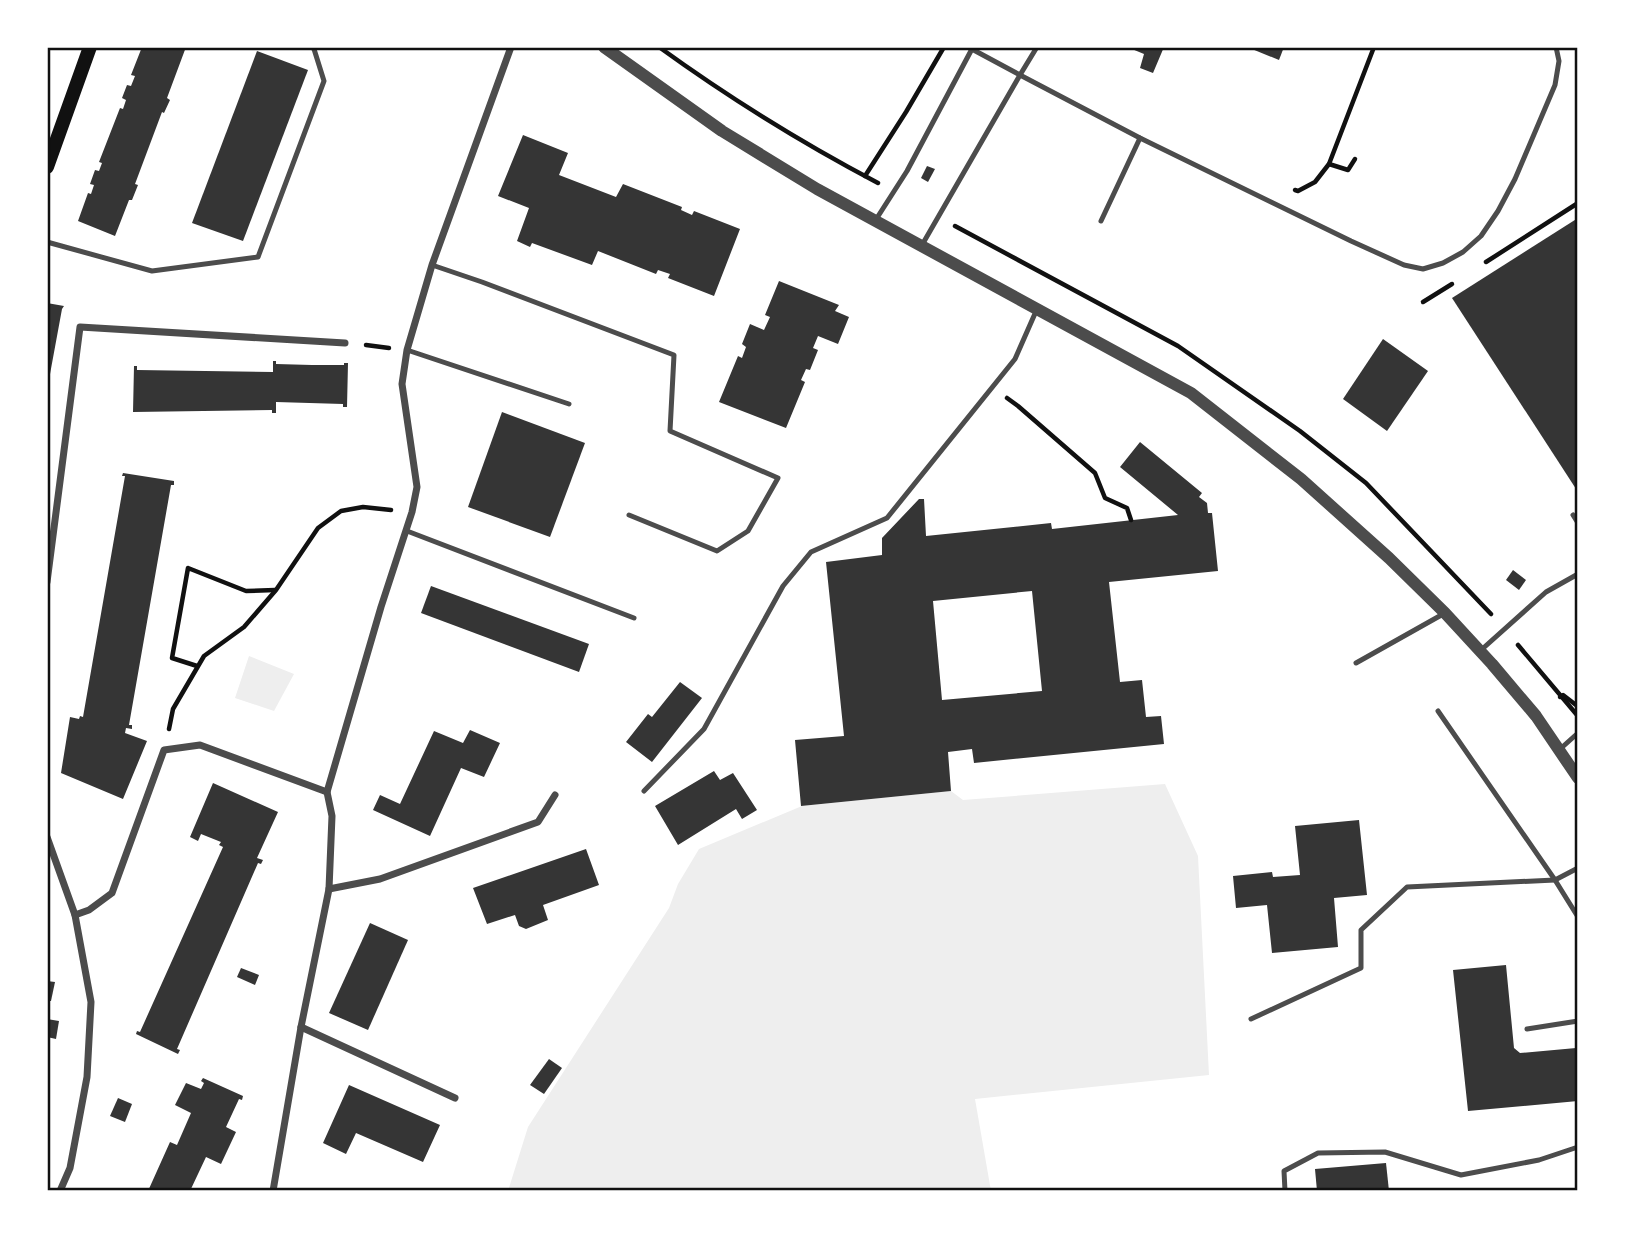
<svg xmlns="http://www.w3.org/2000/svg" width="1625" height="1238" font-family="'Alegreya Sans',sans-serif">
<rect width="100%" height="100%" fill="#fff"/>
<g fill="#eee">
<path d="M249 656 294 674 274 711 235 698Z"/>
<path d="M1165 784 1198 856 1209 1075 975 1099 991 1191H508L528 1127 669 908 678 884 699 849 802 806 951 791 963 800Z"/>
</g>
<g fill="#353535" fill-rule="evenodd">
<path d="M142 47H186L167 98 170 100 164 113 162 112 135 184 138 185 132 200H129L115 236 78 221 88 193 91 194 94 185 90 184 95 170 99 171 102 163 99 162 120 108 123 109 126 100 122 98 127 85 131 86 135 76 131 75Z"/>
<path d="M1127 47H1164L1153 73 1140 68 1144 54Z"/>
<path d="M1247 47H1284L1279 60Z"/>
<path d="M257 51 308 70 243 241 192 223Z"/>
<path d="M523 135 568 153 559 175 616 197 623 184 682 207 681 210 692 215 694 211 740 229 714 296 668 278 670 274 658 270 656 274 598 251 592 265 532 243 530 247 517 241 529 208 498 196Z"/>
<path d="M927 166 935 169 928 182 921 178Z"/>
<path d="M1578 218V492L1452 298Z"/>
<path d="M779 281 839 305 835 311 849 317 838 344 818 336 813 348 818 350 810 370 806 369 801 380 805 382 786 428 719 402 738 356 742 358 746 347 742 344 750 324 764 330 770 317 765 315Z"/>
<path d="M47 303 64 306 62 309 48 385Z"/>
<path d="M1383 339 1428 371 1387 431 1343 399Z"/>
<path d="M273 361H276V364L312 365H344V363H348L347 407H343V404L276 402V413H272V410L133 412 134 366H137V370L273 372Z"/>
<path d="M502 412 585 443 550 537 468 507Z"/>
<path d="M1140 442 1202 493 1199 497 1207 503 1208 513H1212L1218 571 1109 582 1120 682 1142 680 1146 717 1161 716 1164 744 974 763 972 749 948 752 951 791 801 806 795 740 844 736 826 562 882 555V538L919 499H924L926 536 1051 523 1052 529 1178 515 1120 467ZM1032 591 1042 691 942 700 933 601Z"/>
<path d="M123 473 174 481V485H171L129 725H132V729L126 728 125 733 147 741 123 799 61 773 70 717 79 719 80 716 83 717 125 476H122Z"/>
<path d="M1513 570 1526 580 1519 590 1506 580Z"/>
<path d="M431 586 589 644 579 672 421 613Z"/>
<path d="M680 682 702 698 652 762 626 742 648 714 652 717Z"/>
<path d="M470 730 500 743 484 777 461 768 430 836 373 810 380 795 400 804 434 731 463 743Z"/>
<path d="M714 771 720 780 733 773 757 810 742 819 736 809 678 845 655 806Z"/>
<path d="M213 783 278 812 257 858 263 860 261 864 258 863 177 1049 180 1050 178 1054 136 1034 137 1031 140 1032 223 847 219 845 221 842 201 834 198 841 190 837Z"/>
<path d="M1359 820 1367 895 1334 898 1338 947 1272 953 1267 905 1236 908 1233 876 1272 872 1273 877 1300 875 1295 826Z"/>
<path d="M586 849 599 885 543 905 548 920 526 929 519 926 515 915 487 924 473 888Z"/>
<path d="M370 923 408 940 368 1030 329 1013Z"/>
<path d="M1506 965 1514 1048 1520 1053 1576 1048 1578 1101 1468 1111 1453 970Z"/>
<path d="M241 968 259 975 255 985 237 977Z"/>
<path d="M47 981 55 982 51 1001H47Z"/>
<path d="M47 1019 59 1021 56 1039 47 1037Z"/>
<path d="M549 1059 562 1068 544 1094 530 1085Z"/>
<path d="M203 1078 243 1096 242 1100 239 1099 226 1127 236 1132 221 1164 206 1157 190 1191H148L170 1142 177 1145 191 1113 175 1105 186 1083 201 1089 204 1083 201 1081Z"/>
<path d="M349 1085 440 1125 423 1162 356 1133 346 1154 323 1143Z"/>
<path d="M118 1098 132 1104 125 1122 110 1116Z"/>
<path d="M1386 1163 1389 1191H1317L1315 1169Z"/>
</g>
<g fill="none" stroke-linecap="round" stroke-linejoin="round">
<g stroke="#111" stroke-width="4.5">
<path d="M659 47C728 97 802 143 878 183"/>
<path d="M1329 164 1348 170 1355 159"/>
<path d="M865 176 906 112 944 47"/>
<path d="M1295 190 1298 191 1315 182 1329 164 1374 47"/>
<path d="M955 226 1178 346 1300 431 1366 483 1491 614"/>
<path d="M1486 262 1578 203"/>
<path d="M1423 302 1452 284"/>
<path d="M366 345 389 348"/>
<path d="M1007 398 1018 406 1095 473 1105 498 1127 508 1131 520"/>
<path d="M1518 645 1577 715"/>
<path d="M197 666 172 658 188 568 246 591 275 590"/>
<path d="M1560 697 1563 695 1576 705 1578 703"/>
<path d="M169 729 173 709 204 656 244 627 276 590 318 528 341 511 363 507 391 510"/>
</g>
<g stroke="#4c4c4c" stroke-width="5">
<path d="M1037 47 1020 75 1140 138 1351 241 1404 265 1423 269 1443 263 1463 252 1481 236 1498 211 1515 179 1555 85 1559 61 1556 47"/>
<path d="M875 221 907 171 973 47"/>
<path d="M1101 221 1140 138"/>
<path d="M47 242 152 271 258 257 324 81 314 49 311 47"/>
<path d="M922 245 1020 75 968 47"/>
<path d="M432 265 482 282 674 355 670 431 778 478 748 531 717 551 629 515"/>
<path d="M407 350 569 404"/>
<path d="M1573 515 1578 523"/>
<path d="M407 531 634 618"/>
<path d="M1480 651 1546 592 1578 574"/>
<path d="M1356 663 1445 613"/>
<path d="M1438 711 1555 880 1578 917"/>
<path d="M1559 750 1578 733"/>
<path d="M644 791 704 729 783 586 811 552 887 518 1015 359 1037 309"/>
<path d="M1251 1019 1361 968V930L1407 887 1555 880 1578 868"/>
<path d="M1527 1029 1578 1021"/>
<path d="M1285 1191 1284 1171 1318 1153 1385 1152 1461 1175 1539 1160 1578 1147"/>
</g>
<g stroke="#4c4c4c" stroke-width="7">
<path d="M47 582 80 327 345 343"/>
<path d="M47 837 75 915 91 1002 87 1077 70 1168 60 1191"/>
<path d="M329 889 380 879 538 822 555 795"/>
<path d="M75 915 89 910 112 893 164 750 200 745 327 792"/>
<path d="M301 1027 455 1098"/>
<path d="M273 1191 301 1027 329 889 332 816 327 792 381 607 412 512 417 487 402 384 407 350 432 265 511 47"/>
</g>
<path stroke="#4c4c4c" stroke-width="12" d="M604 47 722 131 817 189 1191 393 1301 479 1389 558 1445 613 1492 664 1536 716 1578 778"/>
<path stroke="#111" stroke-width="14" d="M47 167 90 47"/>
</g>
<rect width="1625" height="1238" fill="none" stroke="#ffffff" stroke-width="98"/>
<rect x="49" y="49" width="1527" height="1140" fill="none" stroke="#111" stroke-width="2.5"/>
</svg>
